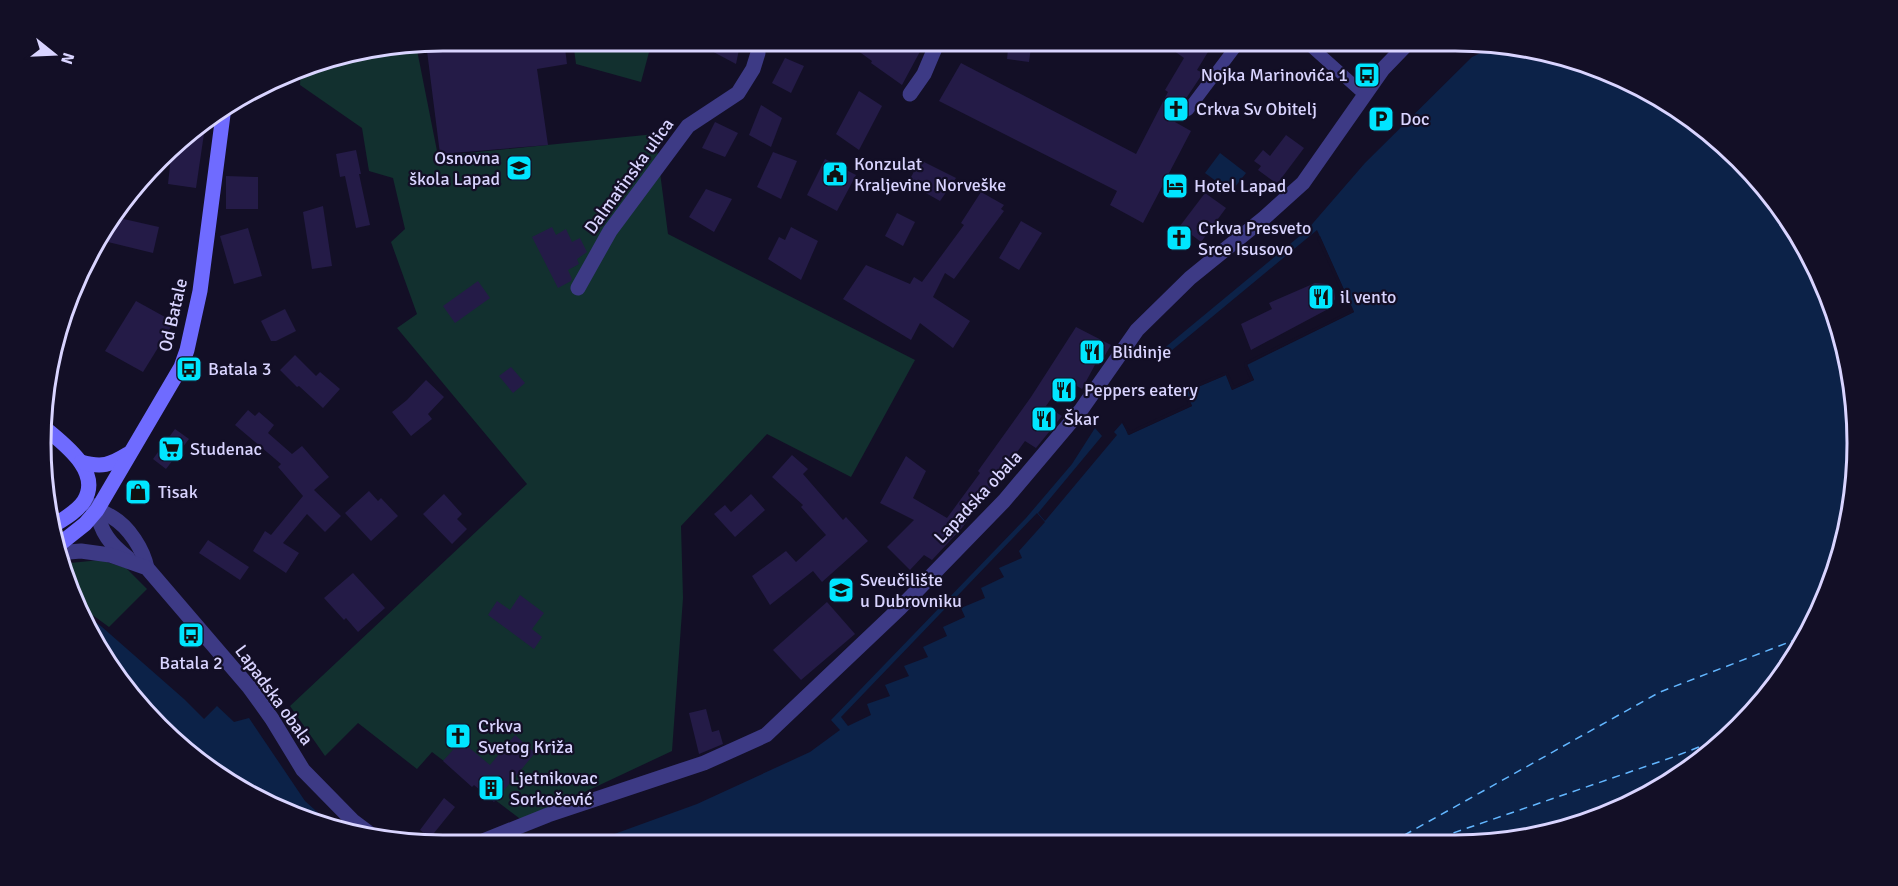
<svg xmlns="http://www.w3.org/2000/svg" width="1898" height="886" font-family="Signika,sans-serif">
<rect width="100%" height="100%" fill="#130f26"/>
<g fill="#12302f">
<path d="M573 41H652L641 82 576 64Z"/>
<path d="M416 45 438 156 655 134 668 234 915 360 851 477 767 434 681 526 683 598 672 751 523 821 432 752 417 769 358 723 325 756 290 706 527 484 397 328 417 314 391 242 405 229 393 178 369 171 362 128 300 85 301 68 313 62Z"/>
<path d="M100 560 126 568 147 589 109 627 94 616 79 610 60 564Z"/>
</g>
<g fill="#0c2248">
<path d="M1498 45 1533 48 1609 71 1678 108 1739 158 1789 219 1827 289 1850 364 1857 443 1850 521 1827 597 1775 688 1700 762 1609 815 1508 842 584 845 697 804 810 752 840 730 831 720 1026 518 1072 464 1095 428 1102 436 1038 513 1045 521 1117 435 1114 432 1122 423 1129 435 1192 406 1186 392 1226 375 1232 390 1254 380 1247 365 1354 312 1317 230 1160 360 1156 355 1307 230 1365 163 1472 57Z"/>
<path d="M1220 153 1246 173 1231 192 1205 173Z"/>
<path d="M82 616 93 620 102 627 184 699 204 719 217 706 234 722 249 718 305 801 336 829 289 815 177 745 94 644Z"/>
</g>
<g fill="#130f26">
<path d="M1320 236 1354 312 1247 364 1254 380 1232 390 1226 375 1186 392 1192 406 1128 435 1122 420 1130 431 1188 404 1183 393 1184 389 1225 372 1228 373 1234 386 1250 379 1244 365 1245 362 1350 311 1317 238Z"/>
<path d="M1037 513 1045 522 1019 551 1022 558 999 568 1004 577 981 588 985 598 961 608 965 617 943 627 947 636 923 647 928 657 904 666 909 676 885 685 890 696 867 704 871 715 848 726 841 717Z"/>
</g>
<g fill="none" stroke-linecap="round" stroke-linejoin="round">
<g stroke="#62b6ff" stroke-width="1.5" stroke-dasharray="8 6" stroke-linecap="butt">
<path d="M1392 842 1660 692 1805 636"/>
<path d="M1427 842 1676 756 1727 736"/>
</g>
</g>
<g fill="#241b47">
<path d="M443 40H564L567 64 537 69 548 145 440 154 426 43Z"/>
<path d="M691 40H741L736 64Z"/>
<path d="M843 40H917L924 44 902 85 871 63 872 61Z"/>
<path d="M1009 40H1032L1029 62 1007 59Z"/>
<path d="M1159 40H1191L1208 52 1197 70 1203 73 1181 106 1180 113 1175 122 1191 131 1143 223 1110 205 1117 191 939 101 961 63 1136 154 1168 92 1165 90 1184 58Z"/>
<path d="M785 58 804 66 791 93 772 83Z"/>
<path d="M859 91 882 106 859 150 836 134Z"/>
<path d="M761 105 782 118 771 147 749 135Z"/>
<path d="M206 120 196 188 168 184 172 147 178 140Z"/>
<path d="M715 122 738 133 725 157 702 148Z"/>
<path d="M1286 135 1304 148 1277 184 1258 170 1261 166 1254 161 1263 150 1270 156Z"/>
<path d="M356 150 361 174H359L370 225 356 228 345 176 340 177 336 154Z"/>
<path d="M773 152 797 161 781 199 757 187Z"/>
<path d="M825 159 856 175 837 211 807 195Z"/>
<path d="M920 160 956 178 940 201 908 183Z"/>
<path d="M226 176 258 177V209H226Z"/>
<path d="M706 189 732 199 714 232 689 217Z"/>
<path d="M981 192 1004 205 1001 209 1004 211 954 279 945 273 933 297 970 321 953 348 920 323 911 340 843 299 866 265 910 284 914 277 922 282 964 225 961 223Z"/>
<path d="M1205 193 1226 208 1201 242 1180 226Z"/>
<path d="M323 206 332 266 312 269 303 212Z"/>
<path d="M897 213 915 222 903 246 885 236Z"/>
<path d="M115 217 159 227 153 253 108 242Z"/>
<path d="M1021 221 1042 233 1019 270 999 258Z"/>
<path d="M552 227 556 235 566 229 572 242 580 238 587 252 577 259 579 264 568 270 572 279 571 281 558 288 532 237Z"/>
<path d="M791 227 818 241 801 280 768 259 779 237 785 240Z"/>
<path d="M248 228 262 276 234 284 220 236Z"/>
<path d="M478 281 490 298 455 323 443 306Z"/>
<path d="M1315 283 1326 284 1334 289 1335 299 1330 308 1251 350 1241 324 1272 309 1269 303Z"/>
<path d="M136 301 174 322 143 372 105 351Z"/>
<path d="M285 309 296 331 276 341H271L261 321Z"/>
<path d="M1076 327 1111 345 1101 362 1097 361 1082 389 1065 379 1046 406 1062 416 1036 448 1025 441 962 528 932 560 924 555 910 570 887 547 914 520 880 503 906 456 926 471 913 498 947 518 980 473 978 471 1031 397Z"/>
<path d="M295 355 316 376 320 372 340 389 323 408 299 386 297 387 280 370Z"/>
<path d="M511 367 525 383 513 393 499 376Z"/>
<path d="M426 380 444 397 428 414 432 419 411 436 392 412 407 400Z"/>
<path d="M248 410 255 416 259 412 274 425 268 433 292 454 302 446 329 477 314 490 341 516 325 532 307 514 283 543 299 553 286 573 253 551 265 531 271 535 303 496 278 467 281 464 235 425Z"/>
<path d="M175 429 189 439 166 469 153 459Z"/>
<path d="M792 455 808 469 803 474 843 520 846 517 868 541 822 582 813 571 770 605 752 576 786 551 796 562 826 535 801 507 803 505 772 477Z"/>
<path d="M369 491 378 501 381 498 398 516 371 541 345 513Z"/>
<path d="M444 494 462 514 457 519 467 529 452 544 423 514Z"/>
<path d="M751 494 765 510 735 537 714 514 725 505 731 512Z"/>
<path d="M208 540 249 567 240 580 199 553Z"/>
<path d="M353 573 385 608 358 632 346 618 344 620 324 598Z"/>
<path d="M520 595 544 613 532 629 542 637 534 649 488 615 497 601 510 610Z"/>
<path d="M827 602 855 634 801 680 773 650Z"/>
<path d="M706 709 712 732 719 730 723 744 699 754 689 713Z"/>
<path d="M515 735 535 753 494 802 474 785 472 787 443 761 461 741 490 765Z"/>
<path d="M444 798 455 807 430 838 420 830Z"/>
</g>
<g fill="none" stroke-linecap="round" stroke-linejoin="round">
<g stroke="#3d3a85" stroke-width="12">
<path d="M1305 41 1365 95"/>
<path d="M1188 110 1240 41"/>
</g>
<g stroke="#3d3a85" stroke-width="15">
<path d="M910 94 924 74 938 41"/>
<path d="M578 288 610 231 688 126 738 93 753 69 758 53 757 41"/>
<path d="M87 502C95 509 103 512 112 517 129 527 143 549 147 568"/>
<path d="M97 510C100 532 111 545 128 558"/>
<path d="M57 553 81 551 110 555 147 568 249 687 272 719 303 770 353 821 377 839"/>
<path d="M473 845 548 815 704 763 766 735 900 608 1004 501 1081 410 1137 330 1190 278 1264 218 1303 183 1383 69 1410 41"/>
</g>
<g stroke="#6f6bff" stroke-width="15">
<path d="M46 429C65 445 102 472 84 501 77 512 62 520 51 527"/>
<path d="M81 462C102 468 110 465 128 454"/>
<path d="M56 547 85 524 97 510 181 367 187 350 200 291 224 107"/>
</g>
</g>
<defs>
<g id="bus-square" transform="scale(1.35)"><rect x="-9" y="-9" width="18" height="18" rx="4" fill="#00e5ff" stroke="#130f26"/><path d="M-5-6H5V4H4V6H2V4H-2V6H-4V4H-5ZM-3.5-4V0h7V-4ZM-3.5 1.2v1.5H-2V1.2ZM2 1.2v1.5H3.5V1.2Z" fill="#111"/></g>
<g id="church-square" transform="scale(1.35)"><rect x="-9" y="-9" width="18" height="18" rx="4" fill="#00e5ff" stroke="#130f26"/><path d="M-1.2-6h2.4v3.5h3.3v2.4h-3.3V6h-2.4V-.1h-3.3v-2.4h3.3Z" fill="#111"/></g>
<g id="parking-square" transform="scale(1.35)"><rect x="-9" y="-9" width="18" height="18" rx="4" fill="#00e5ff" stroke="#130f26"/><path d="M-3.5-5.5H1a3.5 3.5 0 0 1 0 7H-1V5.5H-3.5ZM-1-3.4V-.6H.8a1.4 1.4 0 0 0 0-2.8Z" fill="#111"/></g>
<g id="school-square" transform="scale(1.35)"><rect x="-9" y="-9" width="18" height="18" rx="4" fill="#00e5ff" stroke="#130f26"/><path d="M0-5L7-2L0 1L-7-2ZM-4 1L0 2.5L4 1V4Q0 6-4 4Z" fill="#111"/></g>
<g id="civic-square" transform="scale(1.35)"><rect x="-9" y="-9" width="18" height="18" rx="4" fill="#00e5ff" stroke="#130f26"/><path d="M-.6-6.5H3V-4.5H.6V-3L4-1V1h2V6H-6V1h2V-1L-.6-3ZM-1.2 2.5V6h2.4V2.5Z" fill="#111"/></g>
<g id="hotel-square" transform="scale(1.35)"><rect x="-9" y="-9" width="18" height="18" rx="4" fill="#00e5ff" stroke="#130f26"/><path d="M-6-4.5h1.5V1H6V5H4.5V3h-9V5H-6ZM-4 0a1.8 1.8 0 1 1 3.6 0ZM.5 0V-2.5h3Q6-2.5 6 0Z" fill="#111"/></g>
<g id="restaurant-square" transform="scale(1.35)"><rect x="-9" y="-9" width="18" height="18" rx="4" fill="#00e5ff" stroke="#130f26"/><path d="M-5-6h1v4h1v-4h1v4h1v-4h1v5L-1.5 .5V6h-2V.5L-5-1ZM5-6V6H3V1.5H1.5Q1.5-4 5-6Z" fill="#111"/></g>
<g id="supermarket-square" transform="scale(1.35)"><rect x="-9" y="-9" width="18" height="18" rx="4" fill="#00e5ff" stroke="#130f26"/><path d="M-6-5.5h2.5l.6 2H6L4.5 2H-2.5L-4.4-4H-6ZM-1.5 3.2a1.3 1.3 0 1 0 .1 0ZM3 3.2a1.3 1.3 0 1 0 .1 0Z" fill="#111"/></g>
<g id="shop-square" transform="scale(1.35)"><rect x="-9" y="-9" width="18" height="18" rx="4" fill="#00e5ff" stroke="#130f26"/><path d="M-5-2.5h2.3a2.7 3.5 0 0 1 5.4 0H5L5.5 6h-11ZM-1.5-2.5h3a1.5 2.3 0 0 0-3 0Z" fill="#111"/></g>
<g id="university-square" transform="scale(1.35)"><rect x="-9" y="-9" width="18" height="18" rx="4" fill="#00e5ff" stroke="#130f26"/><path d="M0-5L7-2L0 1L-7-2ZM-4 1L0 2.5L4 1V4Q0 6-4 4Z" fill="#111"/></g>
<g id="building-square" transform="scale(1.35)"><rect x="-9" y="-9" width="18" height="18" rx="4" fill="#00e5ff" stroke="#130f26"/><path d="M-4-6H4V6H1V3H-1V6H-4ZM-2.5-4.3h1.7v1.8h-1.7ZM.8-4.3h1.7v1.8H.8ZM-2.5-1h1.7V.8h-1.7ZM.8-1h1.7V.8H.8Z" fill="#111"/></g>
</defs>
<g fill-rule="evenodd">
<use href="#bus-square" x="1367" y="75"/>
<use href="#church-square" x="1176" y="109"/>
<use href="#parking-square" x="1381" y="119"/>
<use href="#school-square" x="519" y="168"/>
<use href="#civic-square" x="835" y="174"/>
<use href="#hotel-square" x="1175" y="186"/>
<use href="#church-square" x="1179" y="238"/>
<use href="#restaurant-square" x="1321" y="297"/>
<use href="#restaurant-square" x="1092" y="352"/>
<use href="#bus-square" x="189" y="369"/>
<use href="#restaurant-square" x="1064" y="390"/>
<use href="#restaurant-square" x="1044" y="419"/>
<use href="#supermarket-square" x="171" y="449"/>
<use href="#shop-square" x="138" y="492"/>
<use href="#university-square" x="841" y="590"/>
<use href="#bus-square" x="191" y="635"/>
<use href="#church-square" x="458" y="736"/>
<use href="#building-square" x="491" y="788"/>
</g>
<g text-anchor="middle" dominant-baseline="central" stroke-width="4.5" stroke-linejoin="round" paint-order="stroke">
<g font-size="18" fill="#d9d4ff" stroke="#130f26" text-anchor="start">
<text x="1348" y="75" text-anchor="end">Nojka Marinovića 1</text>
<text x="1196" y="109">Crkva Sv Obitelj</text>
<text x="1400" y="119">Doc</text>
<text x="500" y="158" text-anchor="end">Osnovna<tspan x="500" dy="21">škola Lapad</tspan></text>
<text x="854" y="164">Konzulat<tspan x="854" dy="21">Kraljevine Norveške</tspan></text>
<text x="1194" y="186">Hotel Lapad</text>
<text x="1198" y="228">Crkva Presveto<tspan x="1198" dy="21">Srce Isusovo</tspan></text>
<text x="1340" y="297">il vento</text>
<text x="1112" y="352">Blidinje</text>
<text x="208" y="369">Batala 3</text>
<text x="1084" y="390">Peppers eatery</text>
<text x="1064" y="419">Škar</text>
<text x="190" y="449">Studenac</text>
<text x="158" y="492">Tisak</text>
<text x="860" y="580">Sveučilište<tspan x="860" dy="21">u Dubrovniku</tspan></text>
<text x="191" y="663" text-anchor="middle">Batala 2</text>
<text x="478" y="726">Crkva<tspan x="478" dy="21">Svetog Križa</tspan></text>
<text x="510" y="778">Ljetnikovac<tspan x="510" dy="21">Sorkočević</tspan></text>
</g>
<g font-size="18" fill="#d9d4ff" stroke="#130f26">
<text transform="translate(629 176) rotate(-54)">Dalmatinska ulica</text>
<text transform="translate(173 315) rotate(-77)">Od Batale</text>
<text transform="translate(978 497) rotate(-47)">Lapadska obala</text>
<text transform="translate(274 695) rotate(54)">Lapadska obala</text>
</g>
</g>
<path d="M0 0H1898V886H0ZM443 51H1455A392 392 0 0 1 1847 443V443A392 392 0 0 1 1455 835H443A392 392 0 0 1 51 443V443A392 392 0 0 1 443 51Z" fill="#130f26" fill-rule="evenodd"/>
<path fill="none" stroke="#d9d4ff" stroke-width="3" d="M443 51H1455A392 392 0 0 1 1847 443V443A392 392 0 0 1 1455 835H443A392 392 0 0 1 51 443V443A392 392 0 0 1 443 51Z"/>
<g transform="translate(54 54) rotate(108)" stroke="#130f26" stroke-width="4.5" paint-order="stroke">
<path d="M0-4.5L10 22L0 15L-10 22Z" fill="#d9d4ff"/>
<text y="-9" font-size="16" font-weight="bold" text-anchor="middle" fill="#d9d4ff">N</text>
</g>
</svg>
